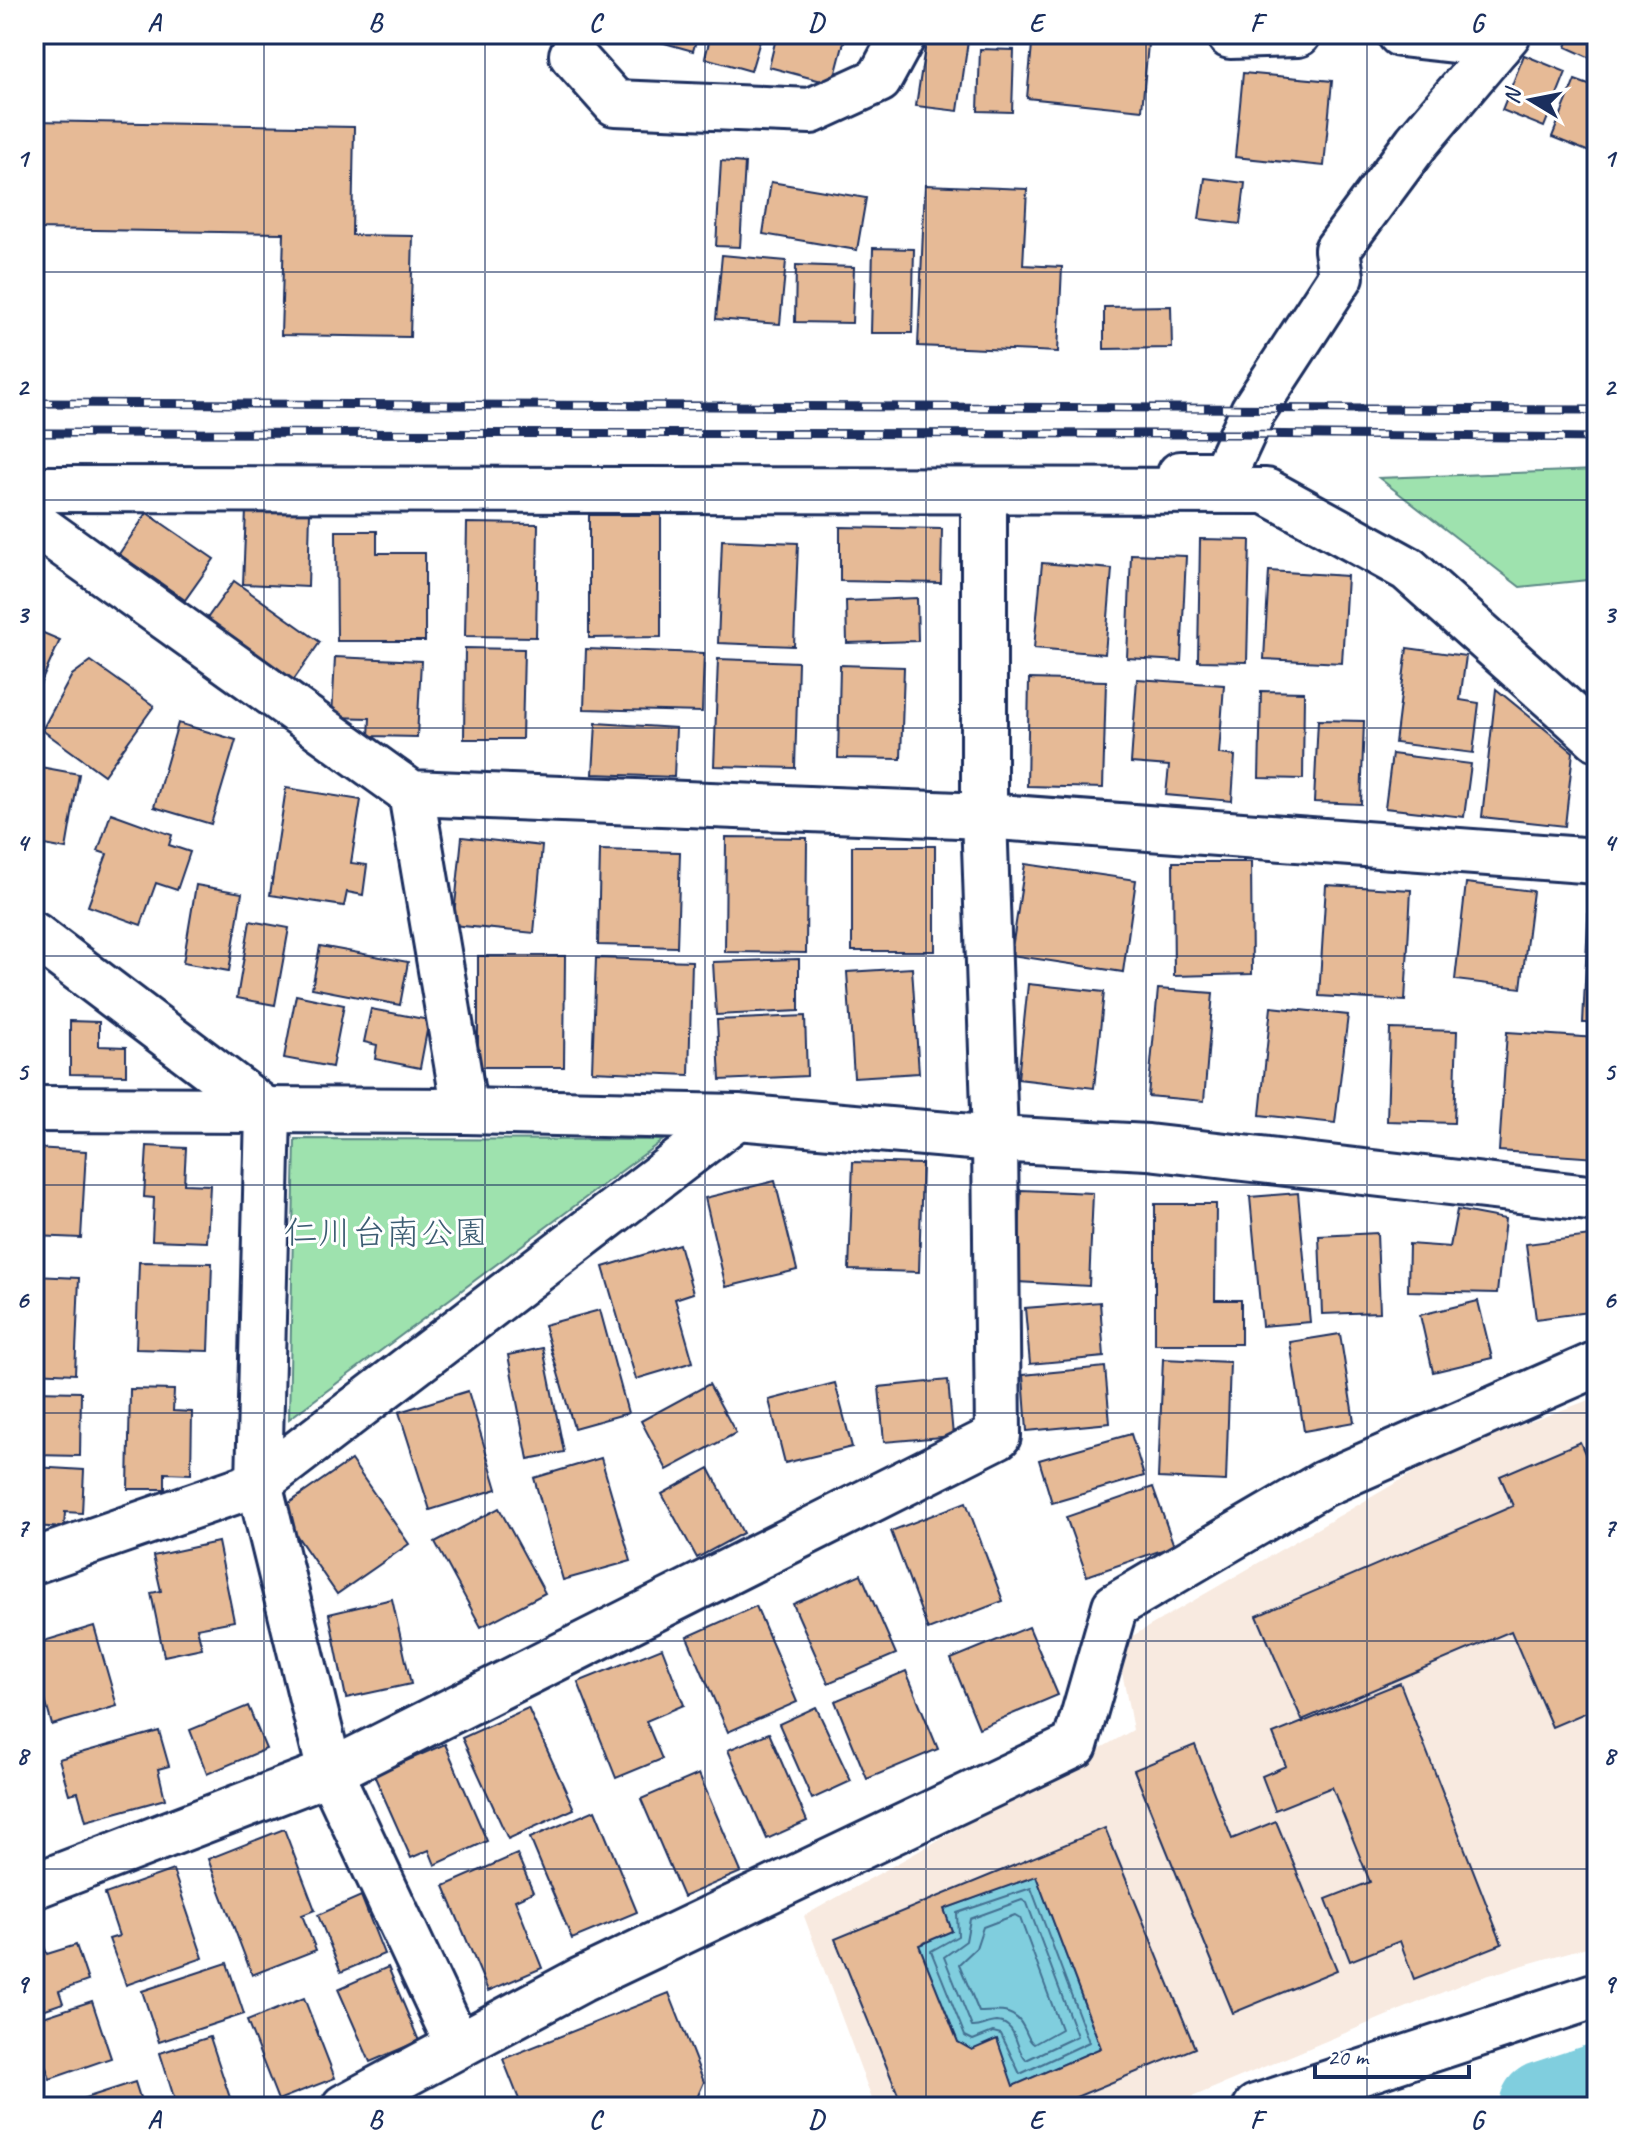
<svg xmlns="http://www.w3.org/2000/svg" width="1631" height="2141" font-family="Caveat,'Klee One',sans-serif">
<rect width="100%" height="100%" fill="#fff"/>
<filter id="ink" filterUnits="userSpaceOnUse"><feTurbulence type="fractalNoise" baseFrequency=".0125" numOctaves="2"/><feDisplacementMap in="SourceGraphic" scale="16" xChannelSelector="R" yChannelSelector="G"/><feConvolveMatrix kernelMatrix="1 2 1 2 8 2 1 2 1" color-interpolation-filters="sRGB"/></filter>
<g filter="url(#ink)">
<path fill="#f8eae0" d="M1597 1397V1944L1472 1980 1168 2107H875L804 1916 1133 1730 1117 1645 1449 1452Z"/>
<g fill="#9ee2ae" stroke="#5c8886" stroke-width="2">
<path d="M1597 470V579L1520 587 1379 478Z"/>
<path d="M295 1139 663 1140 289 1419Z"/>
</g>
<path fill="#80cede" stroke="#588eab" stroke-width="2" d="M1036 1876 1101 2048 1013 2086 958 2042 919 1945 952 1931 944 1909Z"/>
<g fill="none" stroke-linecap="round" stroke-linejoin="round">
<g stroke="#436f91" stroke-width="2">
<path d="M1031 1888 1089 2042 1020 2074 1001 2034 993 2032 973 2040 965 2036 931 1951 958 1936 957 1913Z"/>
<path d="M1022 1900 1027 1903 1077 2036 1026 2060C1015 2050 1018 2023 997 2022 987 2022 981 2028 972 2027L944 1957 966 1941 970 1919Z"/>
<path d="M1015 1915 1020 1918 1061 2029 1034 2044C1028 2040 1028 2035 1024 2028 1014 2007 996 2012 979 2012L959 1964 976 1948 983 1927Z"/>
</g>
<path stroke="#80cede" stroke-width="92" d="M1545 2107 1597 2090"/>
</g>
<g fill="#e6ba96" stroke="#1b2f5e" stroke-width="2" fill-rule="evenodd">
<path d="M632 34H698L693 51Z"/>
<path d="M711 34H762L751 71 705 58Z"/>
<path d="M777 34H846L833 84 769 67Z"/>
<path d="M927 34H969L958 111 916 106Z"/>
<path d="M1033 34 1148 44 1142 110 1027 98Z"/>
<path d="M1571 34H1597V61L1566 47Z"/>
<path d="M980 49 1014 50 1012 112 978 111Z"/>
<path d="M1524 55 1566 72 1544 127 1502 110Z"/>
<path d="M1243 73 1332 81 1324 166 1235 157Z"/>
<path d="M1575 80 1597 88V155L1552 137Z"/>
<path d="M34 121 354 127 352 235 413 236 410 337 281 335 284 233 34 229Z"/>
<path d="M721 161 745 163 740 247 716 246Z"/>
<path d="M1205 178 1245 183 1240 224 1199 219Z"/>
<path d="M771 182 866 198 857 250 763 234Z"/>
<path d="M925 185 1027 189 1023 265 1062 267 1058 352 918 346Z"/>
<path d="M873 248 914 249 912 333H871Z"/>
<path d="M722 255 786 261 780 324 716 319Z"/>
<path d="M796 265 854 267 852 323 795 322Z"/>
<path d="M1171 306 1172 348 1104 349V307Z"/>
<path d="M246 510 310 512 308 587 243 584Z"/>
<path d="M147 513 214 559 185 600 119 554Z"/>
<path d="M589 515H661V637L589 638Z"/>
<path d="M467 523 538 524 536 637 465 636Z"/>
<path d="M840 527 942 529 941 583 840 581Z"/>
<path d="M336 531H377V553H425V641H337Z"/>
<path d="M1200 539 1250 540 1247 662 1198 661Z"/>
<path d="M722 540 798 543 794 646 718 643Z"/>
<path d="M1131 554 1186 556 1181 661 1127 658Z"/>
<path d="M1042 563 1112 569 1105 654 1034 648Z"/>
<path d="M1269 571 1347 576 1342 663 1264 659Z"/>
<path d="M234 581 320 642 290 685 203 624Z"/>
<path d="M917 598 918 641 847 643 846 601Z"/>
<path d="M34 629 60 640 34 698Z"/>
<path d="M465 648 524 649 522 739H464Z"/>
<path d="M1407 648 1466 656 1460 700 1479 703 1473 753 1395 743Z"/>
<path d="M586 649 704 653 702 712 584 709Z"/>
<path d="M335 657 421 661 417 737 369 736 370 718 332 717Z"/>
<path d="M718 659 798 662 795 768 714 766Z"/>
<path d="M91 661 154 706 104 775 42 730 72 675Z"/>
<path d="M840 665 904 667 901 759 838 758Z"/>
<path d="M1029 679 1106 681 1103 788 1027 786Z"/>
<path d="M1137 679 1224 685 1219 754 1235 756 1232 801 1166 795 1169 766 1131 763Z"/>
<path d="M1496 689 1573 752 1565 826 1482 817Z"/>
<path d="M1261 691 1304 692 1303 779 1259 778Z"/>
<path d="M1318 720 1364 721 1361 804 1314 802Z"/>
<path d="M178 723 236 740 211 824 154 807Z"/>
<path d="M596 723 676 728 674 777 593 774Z"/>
<path d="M1392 754 1471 764 1464 817 1385 808Z"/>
<path d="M35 766 79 774 66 849 34 843Z"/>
<path d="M286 788 361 800 351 863 367 865 363 895 347 892 344 906 270 895Z"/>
<path d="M111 813 172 835 169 845 190 852 177 890 156 883 141 925 88 906 107 854 98 851Z"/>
<path d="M462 837 542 846 534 933 453 925Z"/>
<path d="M726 837 807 838 806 953 725 952Z"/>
<rect x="852" y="846" width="83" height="105"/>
<path d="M600 850 680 852 677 947 598 945Z"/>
<path d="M1173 862H1251L1252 974 1174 976Z"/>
<path d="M1025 864 1136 880 1123 972 1011 955Z"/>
<path d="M1466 883 1533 891 1521 988 1455 980Z"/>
<path d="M196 885 242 893 229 971 183 963Z"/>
<path d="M1326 885 1411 890 1405 1001 1319 996Z"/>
<path d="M1589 899H1597V1023H1583Z"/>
<path d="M250 921 289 928 275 1005 237 998Z"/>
<path d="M320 946 408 962 400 1005 312 988Z"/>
<path d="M478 956H565L564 1067H478Z"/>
<path d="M596 958 692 961 689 1075 592 1071Z"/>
<path d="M799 959V1011L716 1015 713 962Z"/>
<path d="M912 968 919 1073 854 1077 847 972Z"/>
<path d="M1028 984 1104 992 1094 1088 1018 1079Z"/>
<path d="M1158 989 1213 993 1204 1101 1148 1096Z"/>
<path d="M296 995 344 1005 332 1067 284 1058Z"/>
<path d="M1271 1007 1348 1015 1335 1123 1260 1115Z"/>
<path d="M371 1009 429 1020 420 1068 375 1059 377 1045 364 1042Z"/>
<path d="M805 1016 807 1076 720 1080 717 1020Z"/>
<path d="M70 1021 99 1022V1046L126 1047V1075L70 1074Z"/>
<path d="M1390 1029 1457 1031 1454 1123 1387 1121Z"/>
<path d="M1507 1032 1597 1038V1158L1499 1151Z"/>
<path d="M147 1146 186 1148 184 1184 210 1185 207 1242 152 1240 154 1198 144 1197Z"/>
<path d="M34 1148 86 1151 81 1238 34 1236Z"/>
<path d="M853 1162 922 1164 919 1272 849 1270Z"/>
<path d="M775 1181 797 1270 726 1287 705 1198Z"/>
<path d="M1021 1190 1093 1193 1089 1286 1017 1282Z"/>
<path d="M1298 1193 1310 1322 1262 1326 1250 1197Z"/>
<path d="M1155 1204H1216L1215 1300H1241V1344H1155Z"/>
<path d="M1457 1210 1505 1219 1497 1293 1408 1291 1409 1244 1450 1247Z"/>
<path d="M1377 1233 1380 1312 1322 1314 1319 1236Z"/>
<path d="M1590 1236 1597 1311 1536 1319 1526 1244Z"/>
<path d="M679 1244 693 1293 675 1299 693 1362 636 1379 603 1267Z"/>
<path d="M139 1262 212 1263 209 1351 136 1349Z"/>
<path d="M34 1276 79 1278 75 1374 34 1372Z"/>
<path d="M1478 1301 1492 1358 1433 1372 1420 1315Z"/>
<path d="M1100 1302 1104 1357 1030 1364 1025 1308Z"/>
<path d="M600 1310 628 1413 574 1428 544 1325Z"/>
<path d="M1340 1334 1354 1422 1304 1431 1290 1342Z"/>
<path d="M543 1348 564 1452 528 1459 508 1355Z"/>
<path d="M1163 1359 1230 1362 1226 1481 1158 1478Z"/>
<path d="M1105 1367 1110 1423 1027 1431 1023 1375Z"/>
<path d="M948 1380 953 1436 884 1442 879 1387Z"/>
<path d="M835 1383 852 1447 785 1463 769 1400Z"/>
<path d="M709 1384 736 1433 667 1470 641 1421Z"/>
<path d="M130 1389 174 1390 173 1411 192 1412 191 1474 165 1473V1489H128Z"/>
<path d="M34 1391 81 1392 80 1456 34 1455Z"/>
<path d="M468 1391 497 1489 430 1510 399 1412Z"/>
<path d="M1131 1434 1144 1476 1052 1503 1039 1460Z"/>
<path d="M1580 1442 1597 1481V1717L1594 1709 1552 1727 1511 1631 1302 1720 1257 1616 1513 1506 1500 1476Z"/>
<path d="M601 1458 631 1561 563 1580 534 1478Z"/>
<path d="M351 1460 409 1544 337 1594 279 1510Z"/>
<path d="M34 1467 84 1470 82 1513 65 1512 64 1528 34 1526Z"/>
<path d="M709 1468 743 1533 697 1558 662 1494Z"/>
<path d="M1153 1487 1174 1546 1087 1576 1066 1517Z"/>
<path d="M966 1502 1003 1601 928 1630 891 1531Z"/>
<path d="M499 1508 545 1593 481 1627 435 1542Z"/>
<path d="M218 1542 234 1621 197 1628 202 1648 164 1656 151 1593 161 1591 153 1556Z"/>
<path d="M861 1574 896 1654 828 1683 793 1604Z"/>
<path d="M392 1599 411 1684 346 1698 329 1614Z"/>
<path d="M756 1606 797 1702 728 1732 687 1637Z"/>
<path d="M94 1626 117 1706 52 1725 34 1661V1644Z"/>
<path d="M1029 1627 1058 1695 979 1728 951 1659Z"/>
<path d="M662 1648 684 1705 646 1721 662 1759 616 1778 578 1682Z"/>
<path d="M906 1671 938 1749 867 1779 835 1701Z"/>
<path d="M1400 1683 1502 1944 1414 1979 1400 1941 1350 1961 1326 1899 1370 1882 1332 1787 1275 1810 1262 1776 1286 1766 1273 1734Z"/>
<path d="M248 1706 266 1749 207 1774 190 1730Z"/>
<path d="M816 1707 851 1781 812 1799 779 1724Z"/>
<path d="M528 1708 574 1809 508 1839 462 1738Z"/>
<path d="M159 1731 169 1766 158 1769 165 1799 86 1821 78 1792 69 1794 59 1759Z"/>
<path d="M769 1733 807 1821 767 1839 728 1750Z"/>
<path d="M445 1744 487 1841 435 1865 429 1850 411 1858 374 1775Z"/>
<path d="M1195 1745 1232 1839 1276 1821 1337 1970 1233 2013 1134 1770Z"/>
<path d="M699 1774 741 1872 683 1897 641 1799Z"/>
<path d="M595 1810 637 1912 572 1939 530 1838Z"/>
<path d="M1105 1828 1195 2048 1052 2107H903L835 1939ZM1036 1876 1101 2048 1013 2086 997 2039 972 2050 958 2042 919 1945 952 1931 944 1909Z"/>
<path d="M284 1829 315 1910 302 1915 316 1950 252 1975 208 1859Z"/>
<path d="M517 1854 533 1892 515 1900 542 1968 488 1991 444 1886Z"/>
<path d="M173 1870 203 1958 126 1985 109 1939 119 1936 105 1894Z"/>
<path d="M361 1896 384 1954 341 1972 318 1915Z"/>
<path d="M34 1938 37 1946 43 1944 47 1954 76 1945 88 1981 59 1991 63 2003 34 2013Z"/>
<path d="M227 1963 244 2014 159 2042 142 1991Z"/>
<path d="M388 1967 419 2041 370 2062 338 1989Z"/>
<path d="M669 1993 704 2082 693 2107H522L503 2059Z"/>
<path d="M304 1998 335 2078 278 2100 247 2021Z"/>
<path d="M92 2001 111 2058 50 2079 34 2032V2020Z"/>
<path d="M210 2037 233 2107H177L160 2053Z"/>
<path d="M135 2082 143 2107H81L79 2100Z"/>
</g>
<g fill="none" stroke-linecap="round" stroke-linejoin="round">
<g stroke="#1b2f5e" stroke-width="50">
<g id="minor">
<path d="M1400 34 1499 45"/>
<path d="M1230 36 1298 34"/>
<path d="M572 55 615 103 811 111 879 80 904 34"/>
<path d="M1180 474H1224L1253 411 1341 276 1337 250 1417 142 1508 34"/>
<path d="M34 489 1266 491 1408 569 1597 738"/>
<path d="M34 523 411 793 984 816 1597 861"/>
<path d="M411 793 465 1111"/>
<path d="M34 935 268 1112"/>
<path d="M34 1109 465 1111 737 1117 995 1139 1148 1147 1597 1199"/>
<path d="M268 1112 259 1483 330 1772 458 2045"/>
<path d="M34 1561 259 1483 737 1117"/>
<path d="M34 1886 330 1772 998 1436 995 1139 984 816V491"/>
<path d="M344 2107 581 1980 1075 1745 1115 1606 1323 1484 1597 1364"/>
<path d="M1256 2107 1597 1995"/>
</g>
</g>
<use href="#minor" stroke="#fff" stroke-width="44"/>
<g stroke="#1b2f5e" stroke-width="9">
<g id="rail">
<path d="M34 403 1597 410"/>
<path d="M34 433 1240 434 1597 438"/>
</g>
</g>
<use href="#rail" stroke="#fff" stroke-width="6" stroke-dasharray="18" stroke-linecap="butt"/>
</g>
</g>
<path fill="none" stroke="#1b2f5e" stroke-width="2" stroke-opacity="0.55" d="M264 34V2107M485 34V2107M705 34V2107M926 34V2107M1146 34V2107M1367 34V2107M34 272H1597M34 500H1597M34 728H1597M34 956H1597M34 1185H1597M34 1413H1597M34 1641H1597M34 1869H1597"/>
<g text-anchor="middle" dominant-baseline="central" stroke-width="6" stroke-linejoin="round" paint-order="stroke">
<g font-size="34" fill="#3c5c72" stroke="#fff">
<text x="386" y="1232">仁川台南公園</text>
</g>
</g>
<rect width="1631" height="2141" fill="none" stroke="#fff" stroke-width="88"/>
<g transform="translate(1531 100) rotate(280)" stroke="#ffffff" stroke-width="6" paint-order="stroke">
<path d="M0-6L14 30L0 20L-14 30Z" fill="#1b2f5e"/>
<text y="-12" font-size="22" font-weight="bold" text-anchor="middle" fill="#1b2f5e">N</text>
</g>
<path d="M1315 2065v12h154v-12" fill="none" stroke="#1b2f5e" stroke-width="4"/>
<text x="1327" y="2065" font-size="24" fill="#1b2f5e" stroke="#ffffff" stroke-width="6" paint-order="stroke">20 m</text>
<rect x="44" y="44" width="1543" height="2053" fill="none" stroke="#1b2f5e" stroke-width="3"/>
<g font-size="26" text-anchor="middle" font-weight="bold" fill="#1b2f5e">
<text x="154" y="31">A</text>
<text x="375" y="31">B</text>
<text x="595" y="31">C</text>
<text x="816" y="31">D</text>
<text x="1036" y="31">E</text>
<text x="1256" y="31">F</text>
<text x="1477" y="31">G</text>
<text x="22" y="167">1</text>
<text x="1609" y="167">1</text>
<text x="22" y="395">2</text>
<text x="1609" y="395">2</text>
<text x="22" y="623">3</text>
<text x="1609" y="623">3</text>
<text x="22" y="851">4</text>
<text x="1609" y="851">4</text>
<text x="22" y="1080">5</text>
<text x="1609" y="1080">5</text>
<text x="22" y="1308">6</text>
<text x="1609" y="1308">6</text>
<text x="22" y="1536">7</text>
<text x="1609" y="1536">7</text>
<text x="22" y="1764">8</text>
<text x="1609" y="1764">8</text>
<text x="22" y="1992">9</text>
<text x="1609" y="1992">9</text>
<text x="154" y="2128">A</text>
<text x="375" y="2128">B</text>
<text x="595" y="2128">C</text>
<text x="816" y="2128">D</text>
<text x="1036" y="2128">E</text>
<text x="1256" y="2128">F</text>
<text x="1477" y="2128">G</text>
</g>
</svg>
